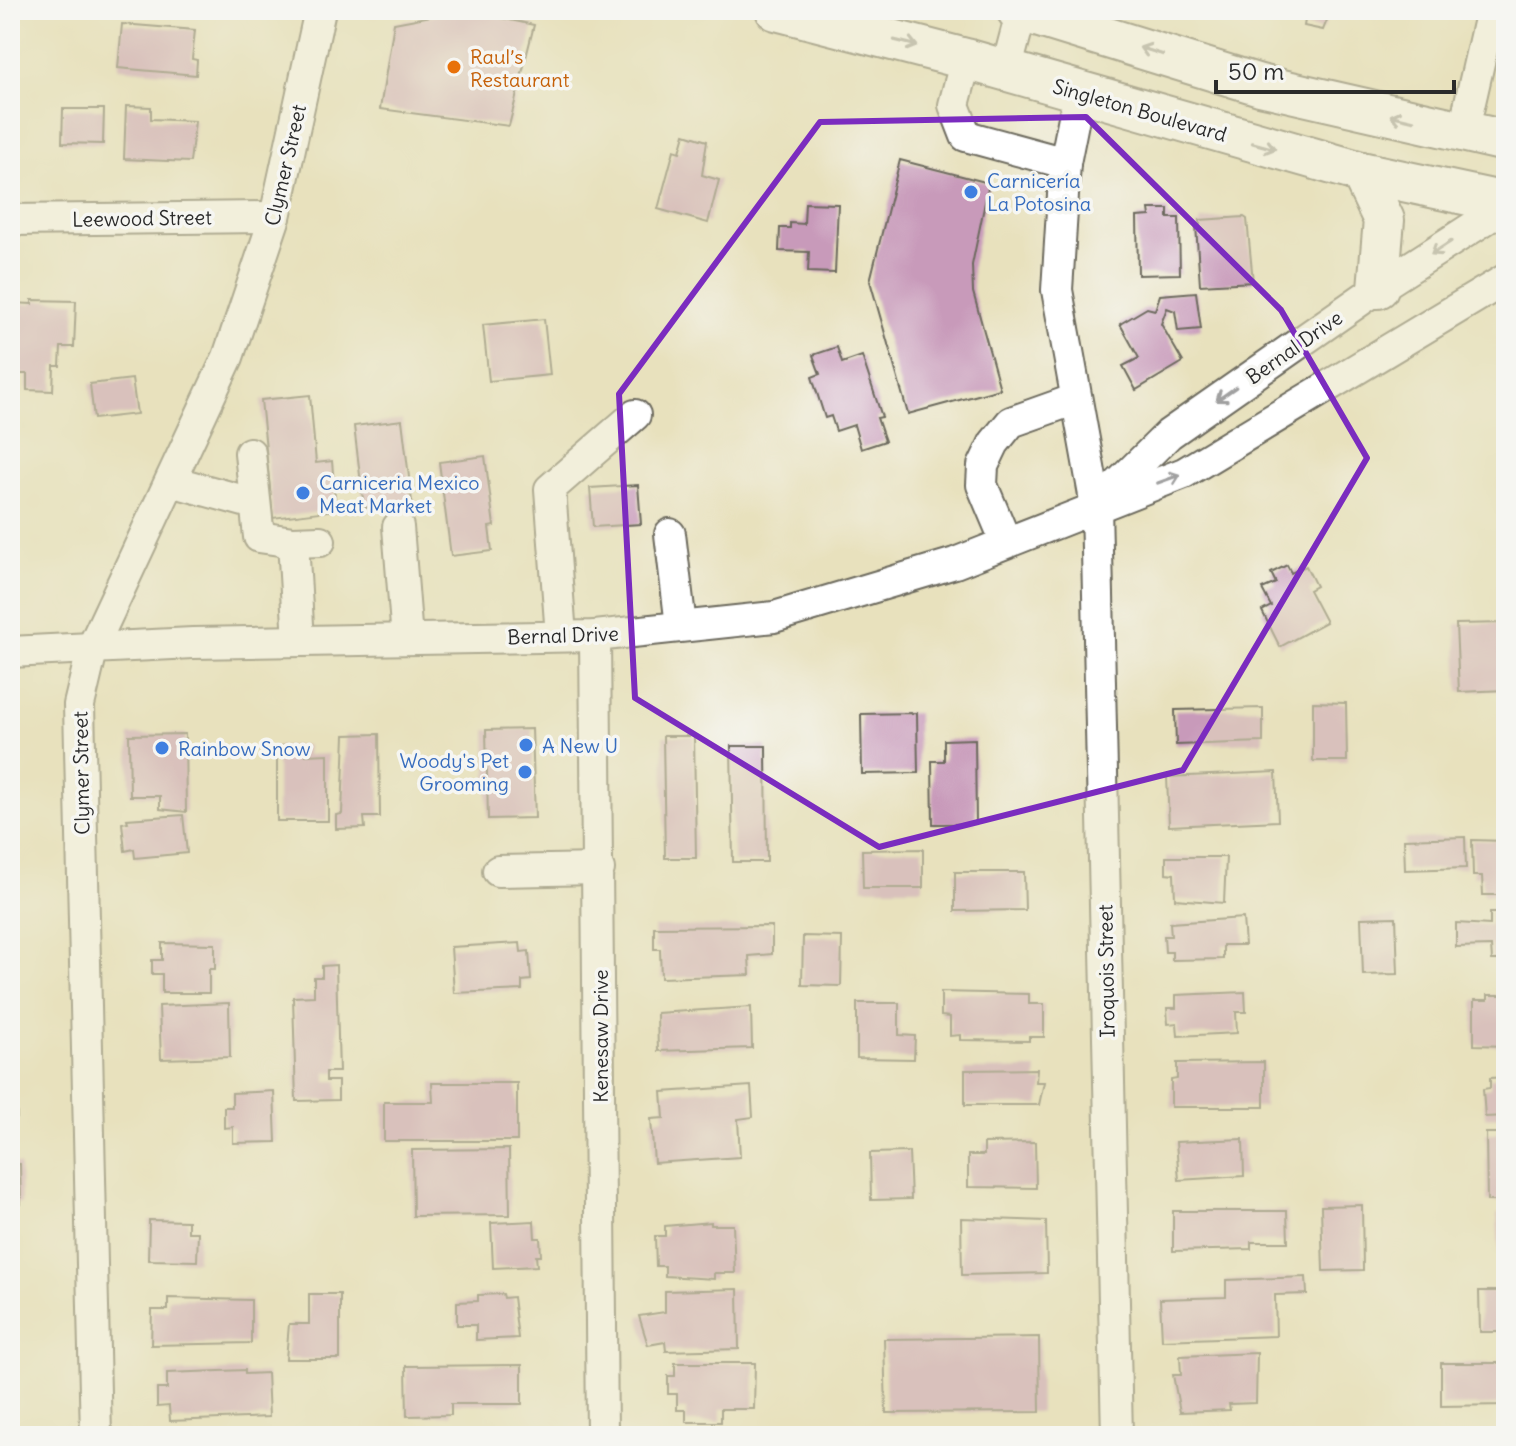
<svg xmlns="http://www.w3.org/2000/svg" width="1516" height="1446" font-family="Delius,sans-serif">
<rect width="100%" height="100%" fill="#f6f6f2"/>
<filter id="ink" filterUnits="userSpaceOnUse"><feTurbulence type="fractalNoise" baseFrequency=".0125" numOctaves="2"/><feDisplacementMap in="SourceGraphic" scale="16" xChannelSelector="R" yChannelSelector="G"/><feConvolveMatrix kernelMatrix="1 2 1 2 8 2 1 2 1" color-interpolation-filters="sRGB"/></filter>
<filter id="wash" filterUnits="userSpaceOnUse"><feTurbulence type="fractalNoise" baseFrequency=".006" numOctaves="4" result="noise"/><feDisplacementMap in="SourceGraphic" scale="32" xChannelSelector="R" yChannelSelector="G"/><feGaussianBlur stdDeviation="1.8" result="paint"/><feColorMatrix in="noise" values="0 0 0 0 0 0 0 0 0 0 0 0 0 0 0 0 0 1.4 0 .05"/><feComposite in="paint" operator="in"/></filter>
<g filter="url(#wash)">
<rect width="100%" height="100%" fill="#e8e1bd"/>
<g id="blocks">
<g fill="#c89aba">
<path d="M463 10 534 25 509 126 380 109 394 23Z"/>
<path d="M1268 10H1331L1323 30 1304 26 1305 20Z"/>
<path d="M122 24 195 30 192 59 197 60 196 75 118 68Z"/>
<path d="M126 106 151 107V119L195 121 190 162 124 159Z"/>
<path d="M63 109H104L103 144 62 143Z"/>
<path d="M685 134 707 141 702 175 719 180 708 223 658 209 674 150 680 152Z"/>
<path d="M900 160 989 183 972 265 973 292 1000 389 908 414 870 281Z"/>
<path d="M805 203 838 204 835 273 808 272 809 252 779 251 780 228H790V223L804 224Z"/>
<path d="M1149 209H1168V218H1179L1180 274 1138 275 1137 217 1150 216Z"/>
<path d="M1244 217 1247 219 1253 282 1200 285 1196 225H1200V220Z"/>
<path d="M1196 292 1201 329 1178 331 1175 311 1167 308 1161 324 1183 362 1136 390 1123 366 1139 358 1120 324 1147 308 1155 310 1160 295Z"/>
<path d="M32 300 76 301 74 347H61L60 366H54L53 391 27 390V374H11L13 303 32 304Z"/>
<path d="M544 319 550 375 489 381 483 325Z"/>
<path d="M837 347 842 363 862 356 882 417 877 418 885 441 861 449 854 425 836 431 831 416 825 418 812 377 820 374 813 355Z"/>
<path d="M132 379 137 414 94 419 90 384Z"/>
<path d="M310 395 316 463 332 461 336 510 273 518 261 400Z"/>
<path d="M402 420 412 502 364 508 354 426Z"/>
<path d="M485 456 494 526 489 527 492 551 451 556 439 462Z"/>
<path d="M638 485 641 524 593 527 590 488Z"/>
<path d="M1287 565 1291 573 1306 566 1316 586 1309 590 1326 622 1280 647 1262 611 1271 606 1262 589 1276 583 1271 573Z"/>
<path d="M1506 623V690L1459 692 1456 624Z"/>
<path d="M1313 702 1346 703 1347 761H1313Z"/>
<path d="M1263 708V742L1176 745 1175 710Z"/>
<path d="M917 713 918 773 862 774 861 714Z"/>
<path d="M532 729 535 818 488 819 486 730Z"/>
<path d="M185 734 186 812 160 809V796H130L129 735Z"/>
<path d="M379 734 380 817H364L365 828 336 829V815L342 814 345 735Z"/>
<path d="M663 736H694L696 858H665Z"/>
<path d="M975 739 976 824H933L932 761H944V740Z"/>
<path d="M307 745 306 755 328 754V821H277V746Z"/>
<path d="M731 746H766L767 862H733Z"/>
<path d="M1276 772 1278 821 1169 826 1167 777Z"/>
<path d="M183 815 187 853 135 858 134 849 125 851 122 823 128 822 127 819Z"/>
<path d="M1465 837 1466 868 1405 870 1404 839Z"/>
<path d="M1472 840 1506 841V895H1483L1482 876H1473Z"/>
<path d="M923 849V888H863L862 850Z"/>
<path d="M1166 857H1226L1224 903 1175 899 1174 874 1166 873Z"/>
<path d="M955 872H1024L1025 910 955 911Z"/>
<path d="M1490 913H1506V960H1492L1491 946 1456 947V923L1490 925Z"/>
<path d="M1396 917 1398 974 1363 975 1361 918Z"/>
<path d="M1243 918 1245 945H1223V959L1172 960V952H1165L1164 936H1171L1170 923Z"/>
<path d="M772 926V954L749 956 750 975 661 978 660 949H654V927Z"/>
<path d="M803 936 842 937 841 986 802 985Z"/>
<path d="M162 943 215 944V969H209V993H162V974H152V960H162Z"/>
<path d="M520 943 521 952 529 951 531 980 522 981V990L454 993 451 947Z"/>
<path d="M336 965 339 1072H326V1081H338V1100L296 1101 293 997 314 996V977H322V966Z"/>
<path d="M941 992 1029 994V1004H1044V1037H1029V1041L960 1040V1035L950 1036V1017L941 1016Z"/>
<path d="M1245 992 1246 1012H1236L1237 1033 1178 1036 1177 1023 1168 1024 1167 1008H1176V995Z"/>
<path d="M1488 995H1506V1046L1474 1045V1000H1488Z"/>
<path d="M229 1003 230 1057 161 1059 159 1006Z"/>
<path d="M857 1003H899V1035L915 1036 914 1059 857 1058Z"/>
<path d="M751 1007 752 1048 658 1051 657 1013Z"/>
<path d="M1264 1062V1107H1171V1080L1177 1079V1063Z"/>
<path d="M1037 1069 1036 1082H1044L1039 1105H965V1070Z"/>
<path d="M1506 1077V1116L1485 1117 1483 1089 1490 1088V1078Z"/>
<path d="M432 1083H517V1141H384V1102H433Z"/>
<path d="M751 1086 753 1117 738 1119 740 1157 654 1163 651 1119 664 1118 662 1092Z"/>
<path d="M274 1091 276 1142 233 1143V1127L224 1128V1107H232V1093Z"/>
<path d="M10 1098H16L17 1118H10Z"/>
<path d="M1486 1133H1506V1201H1487Z"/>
<path d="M1243 1139 1244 1176 1179 1180 1176 1142Z"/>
<path d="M1035 1142 1036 1188 968 1187V1155H984V1143Z"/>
<path d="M509 1149 510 1215 413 1216 412 1150Z"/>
<path d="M909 1152 911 1199 871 1200 870 1153Z"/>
<path d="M10 1164H20L21 1204H10Z"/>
<path d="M1362 1205 1363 1270 1323 1271 1321 1206Z"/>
<path d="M1173 1211H1287L1288 1242H1251V1249L1173 1251Z"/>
<path d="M1506 1213V1257H1499L1497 1214Z"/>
<path d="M961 1218 1046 1221 1047 1273 962 1275Z"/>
<path d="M149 1220 188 1221V1232H198L197 1261 148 1260Z"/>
<path d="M534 1221 535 1238H540L541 1256H536L537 1266 493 1268 491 1223Z"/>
<path d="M711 1222V1225H733L735 1273H714V1279L665 1276V1266H656L655 1236H665V1226Z"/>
<path d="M1306 1277 1307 1294 1275 1295 1276 1336 1162 1340 1160 1299 1226 1297V1280Z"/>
<path d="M738 1289 739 1349 666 1351 665 1342 648 1345 639 1316 665 1312V1291Z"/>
<path d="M1479 1291H1506V1332H1480Z"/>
<path d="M309 1294H340V1359H286L289 1324H309Z"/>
<path d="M503 1294 504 1298 513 1297 518 1338 476 1340V1325H457V1302L478 1301V1295Z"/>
<path d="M168 1298 251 1300V1343L151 1345 152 1310H168Z"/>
<path d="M17 1316 16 1363H10V1317Z"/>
<path d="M1039 1337 1040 1412 886 1413 884 1339Z"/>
<path d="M1257 1353 1256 1403 1229 1404 1230 1410 1180 1412 1173 1375H1181L1180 1356Z"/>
<path d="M675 1363H755L754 1409H721V1422H686V1410H677V1394H668V1376H675Z"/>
<path d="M1441 1363H1506V1405L1441 1406Z"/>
<path d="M522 1365V1404H451V1415L407 1416 406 1366Z"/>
<path d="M245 1370V1374L267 1373 269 1417 170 1421 169 1406 157 1407V1389H167V1373Z"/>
<rect x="10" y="1378" width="6" height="51"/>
</g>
</g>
</g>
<g filter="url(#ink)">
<use href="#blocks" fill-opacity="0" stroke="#6d6b5e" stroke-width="2"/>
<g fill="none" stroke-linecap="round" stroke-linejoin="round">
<g stroke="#6d6b5e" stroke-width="34">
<g id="minor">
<path d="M966 59 954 105 966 136 1065 163 1057 290 1096 506 1117 1436"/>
<path d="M1006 71 1022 10"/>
<path d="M1463 133 1491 10"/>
<path d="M1065 163 1079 92"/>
<path d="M10 220 275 217"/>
<path d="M250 453 259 537 293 542 320 541"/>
<path d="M171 481 255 504"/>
<path d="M1103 499 1169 434 1378 288 1506 206"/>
<path d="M398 527 407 639"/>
<path d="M670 534 681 626"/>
<path d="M293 542 299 641"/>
<path d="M1006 542 982 485 983 466 994 443 1011 422 1076 399"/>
<path d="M561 636 550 489 635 415"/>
<path d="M595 636 602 1436"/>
<path d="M10 652 193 643 595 636 774 617 955 563 1184 473 1506 279"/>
<path d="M498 871 599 869"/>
<path d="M96 1436 79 705 93 646 228 357 275 217 320 10"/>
</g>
</g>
<g stroke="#6d6b5e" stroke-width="44">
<g id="major">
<path d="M776 10 966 59 1361 172 1506 203"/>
<path d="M1017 10 1260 85 1506 141"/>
<path d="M1361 172 1384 220 1378 288"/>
</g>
</g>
<use href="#minor" stroke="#fff" stroke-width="30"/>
<use href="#major" stroke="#fff" stroke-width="40"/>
</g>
<defs><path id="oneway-shaft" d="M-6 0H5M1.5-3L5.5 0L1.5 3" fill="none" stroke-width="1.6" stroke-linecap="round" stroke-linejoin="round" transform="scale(2)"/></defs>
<g stroke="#a0a0a0">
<use href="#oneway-shaft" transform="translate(906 43) rotate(14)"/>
<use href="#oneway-shaft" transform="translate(1151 51) rotate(-163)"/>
<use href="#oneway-shaft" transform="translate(1402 118) rotate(-167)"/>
<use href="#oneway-shaft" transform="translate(1264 146) rotate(15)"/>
<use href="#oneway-shaft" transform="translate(1441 248) rotate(147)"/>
<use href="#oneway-shaft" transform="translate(1226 394) rotate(145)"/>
<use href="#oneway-shaft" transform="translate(1169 479) rotate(-20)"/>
</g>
</g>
<path d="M0 0H1516V1446H0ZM1086 117 1281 310 1367 458 1183 770 879 847 635 698 619 394 820 122Z" fill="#e8e1bd" fill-opacity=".55" fill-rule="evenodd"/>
<path fill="none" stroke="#7b2cbf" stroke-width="6" stroke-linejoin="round" d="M1086 117 1281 310 1367 458 1183 770 879 847 635 698 619 394 820 122Z"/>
<circle fill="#e8710a" stroke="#f6f6f2" stroke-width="3" cx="454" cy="67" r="8"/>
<g fill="#3f7fe0" stroke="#f6f6f2" stroke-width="3">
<circle cx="971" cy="192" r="8"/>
<circle cx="303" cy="493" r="8"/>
<circle cx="526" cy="745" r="8"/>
<circle cx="162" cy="748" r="8"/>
<circle cx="525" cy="772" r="8"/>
</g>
<g text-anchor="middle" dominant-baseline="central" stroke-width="7" stroke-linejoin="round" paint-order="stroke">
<g font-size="20" fill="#c56008" stroke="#f6f6f2" text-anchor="start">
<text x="470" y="56">Raul’s<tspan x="470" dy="23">Restaurant</tspan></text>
</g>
<g font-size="20" fill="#2b2b2b" stroke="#f6f6f2">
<text transform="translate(1140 110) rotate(16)">Singleton Boulevard</text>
<text transform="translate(285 165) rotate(-77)">Clymer Street</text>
<text transform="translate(142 218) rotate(-1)">Leewood Street</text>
<text transform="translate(1294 347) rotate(-35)">Bernal Drive</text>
<text transform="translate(563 635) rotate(-2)">Bernal Drive</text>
<text transform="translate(81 773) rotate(-91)">Clymer Street</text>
<text transform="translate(1106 971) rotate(-91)">Iroquois Street</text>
<text transform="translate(600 1036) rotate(-90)">Kenesaw Drive</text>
</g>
<g font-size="20" fill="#366cbe" stroke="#f6f6f2" text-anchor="start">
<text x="987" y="180">Carnicería<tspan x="987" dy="23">La Potosina</tspan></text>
<text x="319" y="482">Carniceria Mexico<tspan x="319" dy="23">Meat Market</tspan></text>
<text x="542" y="745">A New U</text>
<text x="178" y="748">Rainbow Snow</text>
<text x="509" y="760" text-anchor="end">Woody's Pet<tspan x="509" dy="23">Grooming</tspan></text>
</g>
</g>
<rect width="1516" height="1446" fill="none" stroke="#f6f6f2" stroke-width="40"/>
<path d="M1216 80v12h238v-12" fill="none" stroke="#2b2b2b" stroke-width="4"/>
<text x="1228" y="80" font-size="24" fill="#2b2b2b" stroke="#f6f6f2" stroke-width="6" paint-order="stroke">50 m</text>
</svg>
